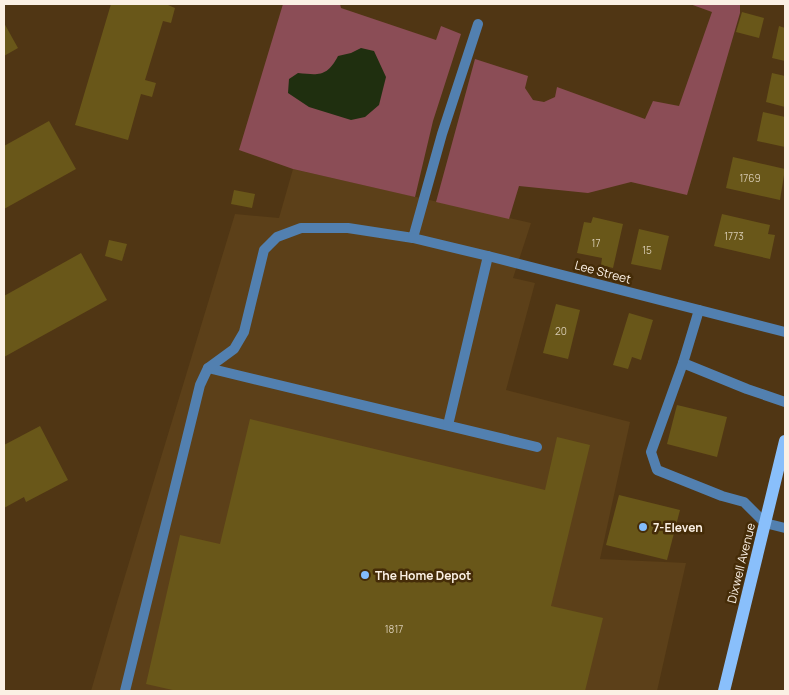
<svg xmlns="http://www.w3.org/2000/svg" width="789" height="695" font-family="Manrope,sans-serif">
<rect width="100%" height="100%" fill="#503614"/>
<path fill="#5c4019" d="M293 169 531 223 513 278 535 283 506 390 630 422 600 559 686 563 657 691H91L118 599 235 214 279 218Z"/>
<g fill="#8b4d56">
<path d="M283 4H340L341 8 436 40 441 26 461 34 433 121 415 197 293 169 239 150Z"/>
<path d="M690 4H740V13L687 195 631 182 588 193 519 186 509 219 436 202 475 59 528 76 525 88 533 100 544 102 555 97 557 87 645 119 653 101 679 106 712 12Z"/>
</g>
<path fill="#1f2f0f" d="M361 48 374 51 386 77 379 105 365 117 351 120 309 107 288 93 289 79 298 73C319 75 327 77 338 56L351 53Z"/>
<g fill="#695719">
<path d="M111 4H168V5L175 8 171 23 163 21 145 80 156 83 152 97 141 94 128 140 75 125Z"/>
<path d="M742 12 764 18 759 38 736 32Z"/>
<path d="M4 23 18 48 4 56Z"/>
<path d="M779 26 785 28V61L772 58Z"/>
<path d="M772 73 785 76V107L766 102Z"/>
<path d="M763 112 785 117V147L757 141Z"/>
<path d="M49 121 76 169 4 209V146Z"/>
<path d="M733 157 785 169 780 200 726 188Z"/>
<path d="M234 190 255 194 252 208 231 204Z"/>
<path d="M722 214 770 225 768 234 775 235 770 259 714 246Z"/>
<path d="M593 217 623 224 613 268 601 265 602 258 577 253 584 222 591 223Z"/>
<path d="M639 229 669 236 661 270 631 264Z"/>
<path d="M109 240 127 244 122 261 105 256Z"/>
<path d="M81 253 107 300 4 357V296Z"/>
<path d="M556 304 580 310 568 359 543 353Z"/>
<path d="M629 313 653 320 641 360 632 357 628 369 613 365Z"/>
<path d="M677 405 727 417 717 457 667 444Z"/>
<path d="M250 419 545 490 557 437 590 445 551 606 603 618 585 691H177L146 684 180 535 220 544Z"/>
<path d="M40 426 68 480 26 502 24 497 4 508V445Z"/>
<path d="M619 495 680 510 667 560 606 545Z"/>
</g>
<g fill="none" stroke-linecap="round" stroke-linejoin="round">
<g stroke="#5280b0" stroke-width="10">
<path d="M699 310 683 363 651 452 657 470 722 496 744 502 765 523"/>
<path d="M683 363 747 389 785 402"/>
<path d="M208 368 537 447"/>
<path d="M448 425 488 256"/>
<path d="M125 691 200 385 208 368 234 349 244 332 264 250 277 237 301 228H348L413 238 442 134 478 24"/>
</g>
<g stroke="#5280b0" stroke-width="10">
<path d="M413 238 488 256 785 332"/>
<path d="M765 523 785 528"/>
</g>
<path stroke="#89bffb" stroke-width="12" d="M724 691 785 441"/>
</g>
<g fill="#83bcfb" stroke="#452c08" stroke-width="2">
<circle cx="643" cy="527" r="5"/>
<circle cx="365" cy="575" r="5"/>
</g>
<g text-anchor="middle" dominant-baseline="central" stroke-width="5" stroke-linejoin="round" paint-order="stroke">
<g font-size="10" fill="#d6cab1">
<text x="750" y="178">1769</text>
<text x="734" y="236">1773</text>
<text x="596" y="243">17</text>
<text x="647" y="250">15</text>
<text x="561" y="331">20</text>
<text x="394" y="629">1817</text>
</g>
<g font-size="12" fill="#fbf0e4" stroke="#452c08">
<text transform="translate(603 272) rotate(15)">Lee Street</text>
<text transform="translate(741 563) rotate(-76)">Dixwell Avenue</text>
</g>
<g font-size="12" font-weight="bold" fill="#fbf0e4" stroke="#452c08" text-anchor="start">
<text x="653" y="527">7-Eleven</text>
<text x="375" y="575">The Home Depot</text>
</g>
</g>
<rect width="789" height="695" fill="none" stroke="#fbf0e4" stroke-width="10"/>
</svg>
